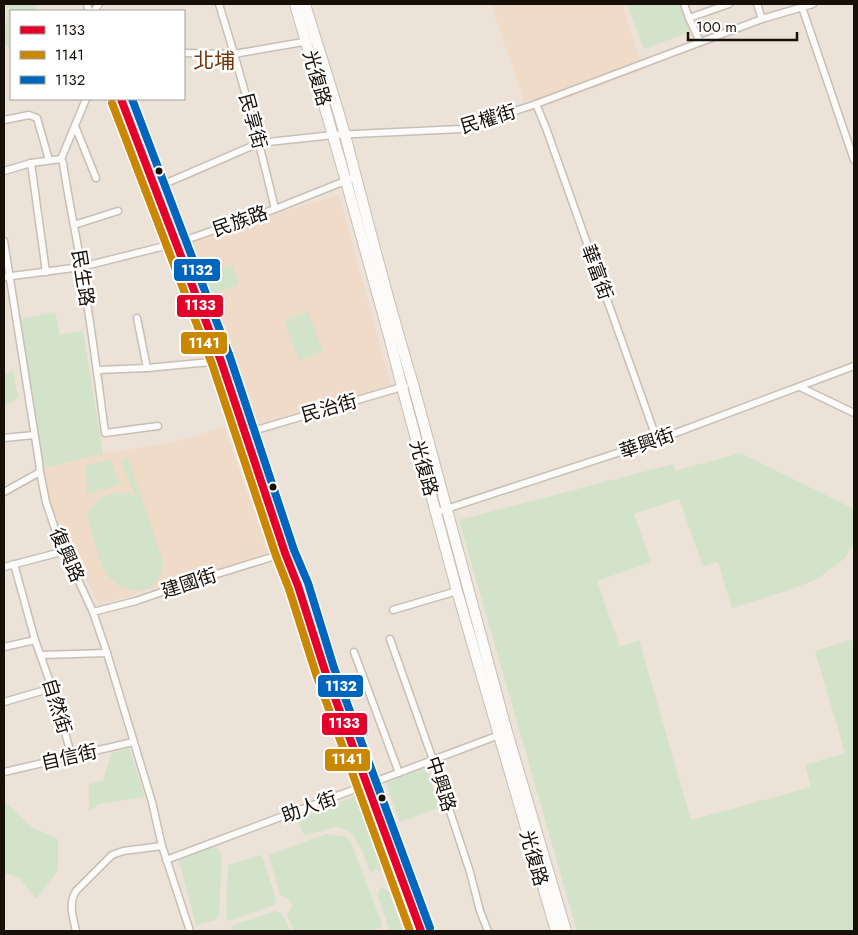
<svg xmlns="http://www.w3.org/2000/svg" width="858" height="935" font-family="Jost,'Noto Sans TC',sans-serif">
<rect width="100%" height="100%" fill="#ede2d7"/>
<g fill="#efdbc8">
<path d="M491 4H622L643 70 528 113Z"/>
<path d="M339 195 391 385 253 426 188 244 264 217Z"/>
<path d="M224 427 270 555 99 605 51 507 43 468 103 454 105 453 171 443Z"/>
</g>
<g fill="#d2e3ca">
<path d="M5 4H36L35 11H11V47L4 46V35L8 13Z"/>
<path d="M627 4H679L690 32 644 49Z"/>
<path d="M233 265 239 285 208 295 202 275Z"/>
<path d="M308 311 323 352 299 361 284 320Z"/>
<path d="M55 312 60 335 83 331 103 454 43 468 20 319Z"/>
<path d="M13 370 18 397 4 407V375Z"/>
<path d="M741 453 854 509V543L844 559 817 579 789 590 732 608 718 562 703 566 679 499 634 514 651 562 597 581 620 647 639 640 691 820 811 787 805 765 845 753 815 651 851 640 854 642V931H577L459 520 673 464 675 471Z"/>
<path d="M128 458 163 562C163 569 161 575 157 581 142 601 115 587 103 570L88 519C89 497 117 487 135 496L121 460Z"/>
<path d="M110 459 120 484 87 495 86 466Z"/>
<path d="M129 748 145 797 99 804 89 811V784L103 781 111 753Z"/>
<path d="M421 769 427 771 440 807 400 822 386 783Z"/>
<path d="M357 795 382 869 380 871 375 869 371 873C364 858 358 830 338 827 332 827 312 834 304 835L297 819Z"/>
<path d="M4 801 33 828 58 839V870L36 899 19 877 4 873Z"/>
<path d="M326 834 344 836 351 842 383 927 370 931H294L287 914 293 906 287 898 280 895 269 855Z"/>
<path d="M212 847 218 849 222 857 219 916 215 920 196 925 178 858Z"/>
<path d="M262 855 276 899 274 905 231 920H228L226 917 228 865Z"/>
<path d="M382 887 389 892 403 931H390L377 893Z"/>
<path d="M275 911C285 913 286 922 290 931H232L231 928 234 925Z"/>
</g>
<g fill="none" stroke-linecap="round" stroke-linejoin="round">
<g stroke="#c7bfb6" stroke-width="9">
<g id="street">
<path d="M87 4 89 11"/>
<path d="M219 4C240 72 259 140 275 209"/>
<path d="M684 4 689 18 700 42"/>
<path d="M757 4 762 19"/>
<path d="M802 7 854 160"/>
<path d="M94 11 99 4"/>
<path d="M689 18 729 4"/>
<path d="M184 53 234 54 309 41"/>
<path d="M86 99 61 159 63 163C68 197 75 230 81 264 90 320 98 377 105 433L158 426"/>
<path d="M121 99 221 361 285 553 298 586 325 671 421 931"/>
<path d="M536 104 546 128 657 440"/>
<path d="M4 120 29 115 37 118 49 160"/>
<path d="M75 126 96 178"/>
<path d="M31 163 46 272"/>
<path d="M4 171 31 163 61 159"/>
<path d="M155 188 259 143 333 135 461 129 536 104 762 19 813 4"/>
<path d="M74 225 118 211"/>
<path d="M4 241 39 462 40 472 46 502 56 532 93 612 107 653 152 802 162 846 190 931"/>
<path d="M4 277 81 267 177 243 275 209 355 177"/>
<path d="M137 318 147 368"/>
<path d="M97 370 147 368 221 361"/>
<path d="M800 387 854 413"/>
<path d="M246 433 405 386"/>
<path d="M4 438 34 435"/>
<path d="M4 492 40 472"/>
<path d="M437 512 657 440 854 366"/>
<path d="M14 564 35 640"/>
<path d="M4 567 65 551"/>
<path d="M393 610 457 591"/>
<path d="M93 612 136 601 188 583 285 553"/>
<path d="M390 639 433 760 470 872 480 911 488 931"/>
<path d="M4 647 35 640 52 688 72 757"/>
<path d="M354 652 399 773"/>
<path d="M41 655 107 653"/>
<path d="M4 702 52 688"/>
<path d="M4 772 133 742"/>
<path d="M166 860 502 734"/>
<path d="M76 931C73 917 68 904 76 891L112 855 123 851 162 846"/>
</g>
</g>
<g stroke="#c7bfb6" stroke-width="12">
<g id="primary">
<path d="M295 4 346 181 389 336 402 387 457 591 556 931"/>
<path d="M305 4C318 48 333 91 345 135 367 218 388 302 413 384L507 732 566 931"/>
</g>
</g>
<use href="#street" stroke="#fcfbf9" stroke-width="6"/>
<use href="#primary" stroke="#fcfbf9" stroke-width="10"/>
<g stroke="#fff" stroke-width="11">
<path id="bus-1" d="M121 99 221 361 285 553 298 586 325 671 421 931"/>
</g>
<g stroke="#fff" stroke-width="11">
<path id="bus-2" d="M112 103 212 364 276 556 289 589 316 674 410 931"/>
</g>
<g stroke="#fff" stroke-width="11">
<path id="bus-3" d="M132 99 230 357 294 550 308 583 334 668 430 928"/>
</g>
<use href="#bus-1" stroke="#e4002b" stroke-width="8"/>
<use href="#bus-2" stroke="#ca8802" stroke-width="8"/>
<use href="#bus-3" stroke="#0065bd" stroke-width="8"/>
</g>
<g fill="#171009" stroke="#fff" stroke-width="2">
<circle cx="159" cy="171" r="4.5"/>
<circle cx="273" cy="487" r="4.5"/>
<circle cx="382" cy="798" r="4.5"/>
</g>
<g text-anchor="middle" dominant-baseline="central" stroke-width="5" stroke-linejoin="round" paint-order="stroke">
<g font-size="19" fill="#171009" stroke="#fff">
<text transform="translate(317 78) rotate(74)">光復路</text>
<text transform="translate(488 119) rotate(-17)">民權街</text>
<text transform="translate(253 121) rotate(75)">民享街</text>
<text transform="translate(240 221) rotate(-19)">民族路</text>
<text transform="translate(597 272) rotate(70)">華富街</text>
<text transform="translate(83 278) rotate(81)">民生路</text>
<text transform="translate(329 408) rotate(-16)">民治街</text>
<text transform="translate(647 443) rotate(-19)">華興街</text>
<text transform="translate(424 468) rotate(74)">光復路</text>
<text transform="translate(67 555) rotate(66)">復興路</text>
<text transform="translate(189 583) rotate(-18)">建國街</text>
<text transform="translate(57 706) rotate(73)">自然街</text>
<text transform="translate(69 757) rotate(-13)">自信街</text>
<text transform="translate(441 784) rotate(72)">中興路</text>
<text transform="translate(309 807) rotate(-20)">助人街</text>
<text transform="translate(534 858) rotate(74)">光復路</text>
</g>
<g font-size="21" fill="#74380b" stroke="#fff">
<text x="214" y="61">北埔</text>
</g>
</g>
<g stroke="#fff" stroke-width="2">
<rect x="173" y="258" width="48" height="24" rx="5" fill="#0065bd"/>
<rect x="176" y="294" width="48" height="24" rx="5" fill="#e4002b"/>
<rect x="180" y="331" width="48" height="24" rx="5" fill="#ca8802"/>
<rect x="317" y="674" width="47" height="24" rx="5" fill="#0065bd"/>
<rect x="321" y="712" width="47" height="24" rx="5" fill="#e4002b"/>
<rect x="324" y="748" width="47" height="24" rx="5" fill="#ca8802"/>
</g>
<g font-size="14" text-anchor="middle" font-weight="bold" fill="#fff">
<text x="197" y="275">1132</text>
<text x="200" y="310">1133</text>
<text x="204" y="348">1141</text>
<text x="341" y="691">1132</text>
<text x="344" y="728">1133</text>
<text x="347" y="764">1141</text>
</g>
<rect width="858" height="935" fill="none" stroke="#171009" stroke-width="10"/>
<rect x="10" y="10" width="175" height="90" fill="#ffffff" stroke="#a29f9d"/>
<rect x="20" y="26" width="25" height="8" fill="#e4002b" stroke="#a29f9d"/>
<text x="55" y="35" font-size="15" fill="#171009">1133</text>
<rect x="20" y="51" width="25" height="8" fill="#ca8802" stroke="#a29f9d"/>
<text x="55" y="60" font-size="15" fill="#171009">1141</text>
<rect x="20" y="76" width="25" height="8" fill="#0065bd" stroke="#a29f9d"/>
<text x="55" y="85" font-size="15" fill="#171009">1132</text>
<path d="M688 32v8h109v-8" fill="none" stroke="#171009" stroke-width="2.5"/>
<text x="696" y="32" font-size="15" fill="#171009" stroke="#ffffff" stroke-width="4" paint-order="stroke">100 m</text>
</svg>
